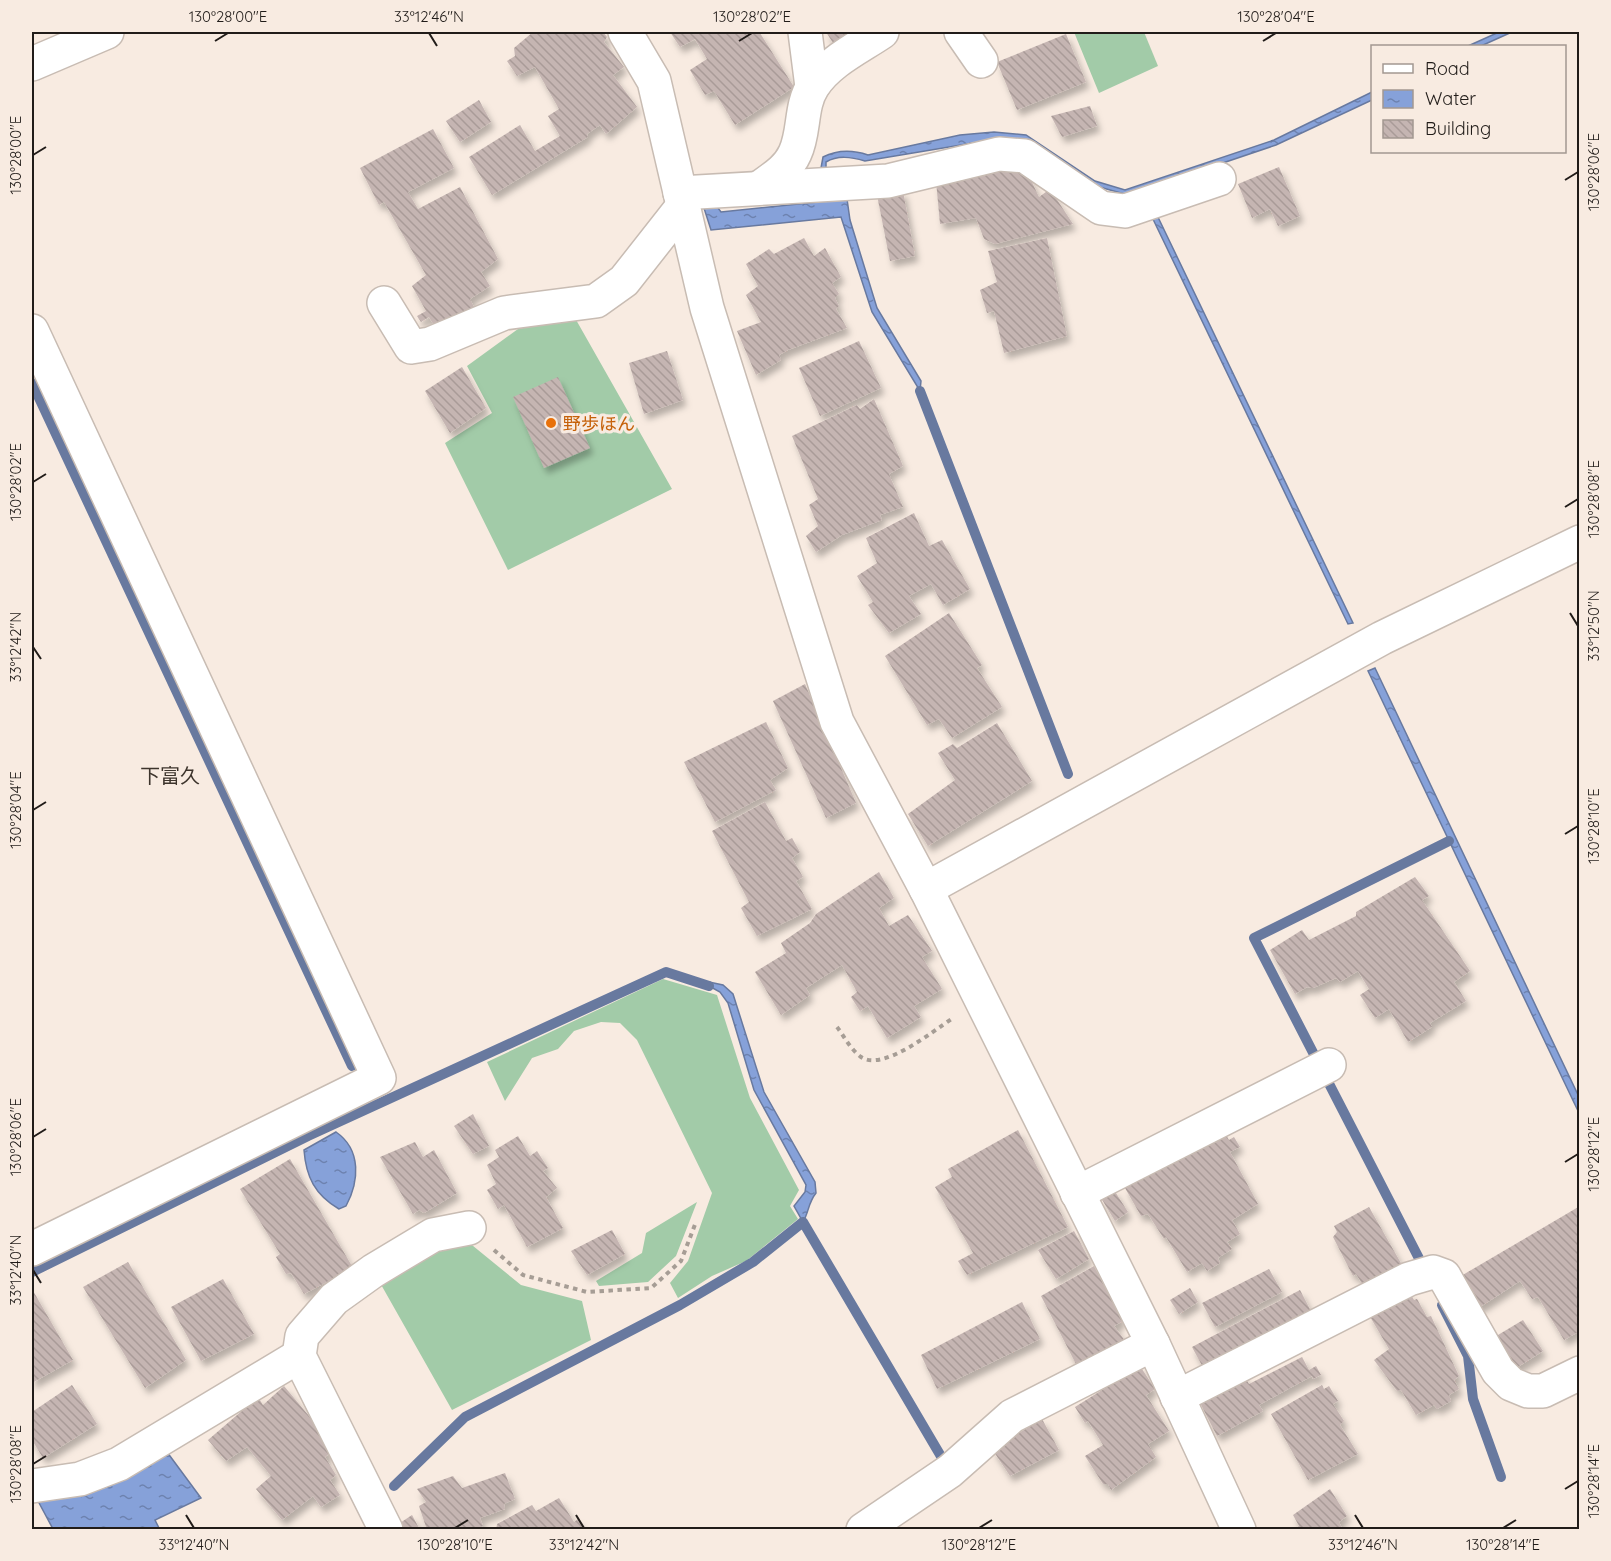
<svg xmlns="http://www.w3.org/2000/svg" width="1611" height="1561" font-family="Quicksand,'Noto Sans JP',sans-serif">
<defs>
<pattern id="water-ripples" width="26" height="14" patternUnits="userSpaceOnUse" patternTransform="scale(1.5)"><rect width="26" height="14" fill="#86a1d9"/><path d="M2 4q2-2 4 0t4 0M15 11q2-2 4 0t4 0" fill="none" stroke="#6d82af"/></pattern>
<pattern id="building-back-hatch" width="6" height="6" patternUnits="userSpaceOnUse" patternTransform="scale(1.5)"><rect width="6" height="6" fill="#c5b5b2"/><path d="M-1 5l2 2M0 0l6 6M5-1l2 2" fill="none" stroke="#a99b98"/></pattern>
<filter id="shadow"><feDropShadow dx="3.5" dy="6" stdDeviation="3" flood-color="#0004"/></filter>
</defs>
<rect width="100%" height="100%" fill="#f8ebe1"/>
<g fill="#a2cba8">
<path d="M1074 32H1144L1158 66 1099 93Z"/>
<path d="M575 318 672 489 508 570 445 443 492 413 467 366 518 329Z"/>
<path d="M663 979 717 995 750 1098 799 1190 790 1206 798 1219 746 1261 712 1276 678 1298 670 1283 688 1261 712 1193 637 1040 620 1023 601 1022 574 1031 558 1049 532 1058 505 1101 487 1062Z"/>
<path d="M697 1202 676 1256 648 1282 599 1286 596 1281 642 1253 646 1233Z"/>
<path d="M467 1241 521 1285 582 1301 591 1340 452 1410 379 1281 430 1250Z"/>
</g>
<g fill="url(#water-ripples)" stroke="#68799f" stroke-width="1.5">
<path d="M1499 32H1512L1481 46H1468Z"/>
<path d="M1372 92V100L1276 145 1128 195 1085 183 1003 138 865 161C851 157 838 155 826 162V168H821L823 157C837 150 853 150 868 155L960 135 994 132 1026 135 1095 181 1125 190 1274 140Z"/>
<path d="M847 199 850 220 877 308 921 381 920 391 872 312 841 217 711 230 703 205 715 204 721 212Z"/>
<path d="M1156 213 1353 623 1348 624 1151 215Z"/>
<path d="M1375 668 1579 1097V1113L1368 671Z"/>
<path d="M709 982 723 985 733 994 764 1092 815 1182 816 1193C808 1203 809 1212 803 1222L794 1206 805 1192 806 1185 754 1090 728 1003 720 992 709 986Z"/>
<path d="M336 1132C362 1150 359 1182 346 1206L339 1209C315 1195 306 1177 304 1150Z"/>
<path d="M167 1452 201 1498 155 1520 160 1530 53 1529 38 1501Z"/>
</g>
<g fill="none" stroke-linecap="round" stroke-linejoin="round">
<g stroke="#68799f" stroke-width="10">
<path d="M32 383 352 1066"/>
<path d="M920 391 1068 774"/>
<path d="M1425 1270 1254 938 1449 841"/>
<path d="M32 1272 308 1136 666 972 709 986"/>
<path d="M1442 1305 1468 1356 1473 1399 1501 1477"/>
<path d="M394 1486 465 1417 680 1305 753 1262 803 1222 942 1458"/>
</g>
</g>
<g fill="url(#building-back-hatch)" filter="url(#shadow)">
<path d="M533 32H603L607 37 604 42 624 67 613 75 637 107 606 134 600 125 587 134 588 137 492 195 469 157 520 125 535 151 560 136 548 116 559 109 535 67 517 76 507 61 515 56 514 48Z"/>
<path d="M670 32 760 33 794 87 735 125 714 91 705 95 690 70 707 59 695 39 680 47Z"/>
<path d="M826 32H852L833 43Z"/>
<path d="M1066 34 1086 82 1017 110 997 62Z"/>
<path d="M479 100 491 122 460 142 446 121Z"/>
<path d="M1090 106 1097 126 1062 137 1051 116Z"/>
<path d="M433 129 454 168 408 192 418 209 460 187 498 259 481 272 490 286 470 299 474 307 435 327 429 317 421 322 417 316 426 311 412 286 426 275 384 202 379 205 360 168Z"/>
<path d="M1279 167 1300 216 1278 226 1270 209 1252 218 1238 184Z"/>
<path d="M1011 168 1029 176 1039 197 1050 189 1073 224 995 244 984 239 976 218 940 224 936 181Z"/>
<path d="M903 191 915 256 890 261 877 195Z"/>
<path d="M804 238 814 256 825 248 841 277 832 283 839 294 835 298 839 306 836 309 847 328 788 350 779 355 781 360 756 375 737 331 761 322 746 295 758 286 746 264 769 249 774 254Z"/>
<path d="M1047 238 1067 336 1004 353 994 311 987 313 980 290 997 282 988 251Z"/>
<path d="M859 341 881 388 820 416 799 368Z"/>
<path d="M667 351 683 400 644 414 629 363Z"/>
<path d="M462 367 486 408 450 433 425 391Z"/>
<path d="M558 377 590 448 544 468 513 397Z"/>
<path d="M874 399 903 466 889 474 903 507 880 515 882 520 842 535 816 552 806 536 818 526 809 505 818 499 792 436 857 405 860 409Z"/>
<path d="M914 513 929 546 942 540 970 589 943 605 931 584 909 596 921 614 889 633 868 605 873 602 857 576 877 563 866 538Z"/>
<path d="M949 613 982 665 977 668 1002 707 952 738 939 719 927 725 885 656Z"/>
<path d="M805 684 856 803 826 818 773 701Z"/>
<path d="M766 722 788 768 770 780 776 790 715 822 684 762Z"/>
<path d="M997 723 1032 781 928 846 908 814 955 780 938 753 953 744 957 748Z"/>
<path d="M765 802 786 841 792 838 800 852 792 858 803 877 796 881 812 909 757 936 741 908 749 902 712 831Z"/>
<path d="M879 872 894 898 879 908 889 926 908 915 932 951 922 957 942 989 914 1006 921 1017 887 1038 868 1006 860 1011 851 997 857 992 842 965 806 988 810 995 781 1015 755 972 786 953 781 943 810 923 816 914Z"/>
<path d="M1415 877 1429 896 1422 900 1470 971 1454 982 1466 1001 1430 1023 1432 1027 1408 1042 1389 1009 1375 1018 1360 995 1369 989 1358 971 1340 982 1336 978 1313 988 1307 987 1295 994 1270 950 1302 930 1309 940 1356 916V912Z"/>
<path d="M473 1114 489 1146 473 1154 454 1126Z"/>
<path d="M1018 1130 1068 1227 967 1275 958 1261 973 1253 935 1187 952 1177 948 1169Z"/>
<path d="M1226 1135 1229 1140 1234 1137 1240 1147 1230 1152 1258 1204 1232 1220 1240 1234 1227 1242 1232 1249 1218 1258 1220 1263 1207 1271 1202 1263 1187 1272 1166 1237 1164 1239 1148 1214 1141 1216 1125 1188Z"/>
<path d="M518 1136 530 1156 537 1151 548 1168 543 1171 557 1188 546 1197 563 1228 527 1247 504 1205 498 1209 487 1190 496 1184 487 1165 499 1157 495 1150Z"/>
<path d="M415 1142 423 1157 434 1150 457 1193 424 1213 419 1210 413 1214 380 1157Z"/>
<path d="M290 1159 353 1268 304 1294 291 1273 286 1274 276 1257 280 1254 240 1189Z"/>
<path d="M1114 1190 1128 1212 1115 1221 1101 1198Z"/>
<path d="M1580 1206V1331L1564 1340 1538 1297 1532 1299 1520 1281 1477 1309 1461 1276Z"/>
<path d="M1369 1207 1402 1265 1364 1287 1356 1274 1353 1276 1333 1237 1337 1232 1334 1226Z"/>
<path d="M612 1230 625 1254 587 1275 571 1251Z"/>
<path d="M1074 1231 1089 1259 1056 1279 1038 1250Z"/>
<path d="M128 1262 186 1360 145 1388 83 1287Z"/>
<path d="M1094 1266 1123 1321 1114 1326 1126 1342 1078 1368 1041 1296Z"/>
<path d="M1269 1269 1282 1292 1215 1327 1202 1303Z"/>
<path d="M223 1279 254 1334 201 1361 171 1307Z"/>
<path d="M1190 1288 1198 1302 1179 1314 1170 1300Z"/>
<path d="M32 1289 73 1360 32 1383Z"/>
<path d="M1300 1290 1315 1319 1206 1373 1192 1347Z"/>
<path d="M1410 1293 1414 1300 1417 1299 1427 1317 1431 1316 1459 1376 1454 1380 1459 1389 1449 1395 1451 1401 1437 1409 1434 1405 1416 1415 1401 1390 1397 1391 1374 1360 1389 1349 1369 1315Z"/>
<path d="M1022 1302 1040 1339 937 1389 921 1355Z"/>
<path d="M1523 1320 1543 1351 1513 1370 1493 1338Z"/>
<path d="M1302 1357 1309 1370 1316 1366 1321 1375 1313 1379 1312 1376 1259 1405 1263 1411 1217 1436 1199 1401 1243 1374 1249 1384Z"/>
<path d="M1140 1366 1155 1389 1146 1395 1169 1431 1148 1444 1156 1457 1111 1490 1108 1484H1103L1085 1456 1103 1445 1088 1421 1085 1423 1075 1407Z"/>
<path d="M72 1385 97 1424 43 1458 32 1440V1412Z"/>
<path d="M1322 1385 1324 1389 1329 1386 1338 1401 1333 1404 1344 1421 1340 1425 1358 1454 1308 1480 1271 1414Z"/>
<path d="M284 1386 324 1434 320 1436 330 1453 325 1457 336 1475 330 1480 340 1495 321 1507 313 1496 282 1520 256 1489 271 1476 247 1447 226 1461 208 1440 258 1397 263 1405Z"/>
<path d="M1042 1419 1059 1450 1010 1476 992 1449Z"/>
<path d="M505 1473 515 1499 504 1504 505 1509 480 1518 483 1526 473 1530H427L419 1506 426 1502 417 1489 453 1476 462 1488Z"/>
<path d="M1330 1489 1347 1516 1339 1522 1343 1530H1294L1299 1526 1293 1515Z"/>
<path d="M559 1498 574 1522 578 1519 583 1527 578 1530H496L497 1524 532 1505 536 1511Z"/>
<path d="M412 1515 420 1530H399L397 1525Z"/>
</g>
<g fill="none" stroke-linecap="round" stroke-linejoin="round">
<g stroke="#c8bcb3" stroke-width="36">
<g id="minor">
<path d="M625 32 654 81 707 308 837 722 926 889 1153 1344 1239 1530"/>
<path d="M805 32 812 87"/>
<path d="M961 32 981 61"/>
<path d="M32 64 107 32"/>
<path d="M759 188C773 178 788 169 795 153 805 132 800 106 813 86 828 62 860 47 882 32"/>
<path d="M680 193 888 181 999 154 1025 156 1101 208 1125 211 1219 179"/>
<path d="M384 303 411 347 430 344 504 313 596 301 624 281 683 206"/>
<path d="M32 331 379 1078 32 1249"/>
<path d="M926 889 1382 638 1580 542"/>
<path d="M1077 1193 1329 1065"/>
<path d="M1177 1397 1409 1279 1433 1272 1444 1276 1498 1371 1511 1384 1528 1391H1543L1580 1373"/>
<path d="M32 1486 80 1479 119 1464 299 1356"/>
<path d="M386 1530 299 1356 302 1336 334 1299 373 1271 433 1235 469 1228"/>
<path d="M863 1530 950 1471 1012 1416 1153 1344"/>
</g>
</g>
<g stroke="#a69d95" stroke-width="4" stroke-dasharray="4.5 4.5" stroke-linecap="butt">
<path d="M837 1027C844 1036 851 1050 861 1057 883 1072 933 1031 953 1018"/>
<path d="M494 1250 523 1275 587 1292 651 1288 681 1261 696 1222"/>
</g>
<use href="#minor" stroke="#fff" stroke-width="33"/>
</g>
<path fill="none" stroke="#211c19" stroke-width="2" d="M429 33 437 46M215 41 228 33M739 41 752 33M1263 41 1276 33M33 155 46 147M1565 180 1578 172M33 482 46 474M1565 507 1578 499M1570 613 1578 626M33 647 41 659M33 810 46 802M1565 834 1578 826M33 1137 46 1129M1565 1162 1578 1154M33 1270 41 1283M33 1464 46 1456M1565 1489 1578 1481M186 1515 194 1528M576 1515 584 1528M1355 1515 1363 1528M455 1528 468 1520M979 1528 992 1520M1503 1528 1516 1520"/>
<circle fill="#e8710a" stroke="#f8ebe1" stroke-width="2" cx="551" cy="423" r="6"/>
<g text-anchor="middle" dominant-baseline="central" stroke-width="6" stroke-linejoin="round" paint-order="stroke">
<g font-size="18" fill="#c56008" stroke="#f8ebe1" text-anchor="start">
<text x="563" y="423">野歩ほん</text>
</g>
<g font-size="20" fill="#3d342c" stroke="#f8ebe1">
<text x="170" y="775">下富久</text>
</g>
</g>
<rect width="1611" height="1561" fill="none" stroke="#f8ebe1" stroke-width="66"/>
<rect x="1371" y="45" width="195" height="108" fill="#f8ebe1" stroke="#a29891" stroke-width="1.5"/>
<rect x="1383" y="64" width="30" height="9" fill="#ffffff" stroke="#a29891" stroke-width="1.5"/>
<text x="1425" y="75" font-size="18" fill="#211c19">Road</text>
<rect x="1383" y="90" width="30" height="18" fill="url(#water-ripples)" stroke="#a29891" stroke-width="1.5"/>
<text x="1425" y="105" font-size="18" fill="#211c19">Water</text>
<rect x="1383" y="120" width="30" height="18" fill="url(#building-back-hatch)" stroke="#a29891" stroke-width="1.5"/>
<text x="1425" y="135" font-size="18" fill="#211c19">Building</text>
<rect x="33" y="33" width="1545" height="1495" fill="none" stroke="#211c19" stroke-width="2"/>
<g font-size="15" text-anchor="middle" fill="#211c19">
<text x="228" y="22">130°28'00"E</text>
<text x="429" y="22">33°12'46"N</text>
<text x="752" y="22">130°28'02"E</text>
<text x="1276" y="22">130°28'04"E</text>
<text transform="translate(16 155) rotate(-90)" y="5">130°28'00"E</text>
<text transform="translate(1594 172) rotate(-90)" y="5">130°28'06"E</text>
<text transform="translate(16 482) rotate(-90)" y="5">130°28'02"E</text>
<text transform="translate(1594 499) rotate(-90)" y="5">130°28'08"E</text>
<text transform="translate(1594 626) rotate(-90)" y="5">33°12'50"N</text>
<text transform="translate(16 647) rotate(-90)" y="5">33°12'42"N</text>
<text transform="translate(16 810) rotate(-90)" y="5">130°28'04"E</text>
<text transform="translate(1594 826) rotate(-90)" y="5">130°28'10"E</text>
<text transform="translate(16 1137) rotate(-90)" y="5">130°28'06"E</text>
<text transform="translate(1594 1154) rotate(-90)" y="5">130°28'12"E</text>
<text transform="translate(16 1270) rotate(-90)" y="5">33°12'40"N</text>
<text transform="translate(16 1464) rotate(-90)" y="5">130°28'08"E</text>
<text transform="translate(1594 1481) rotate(-90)" y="5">130°28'14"E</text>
<text x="194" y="1550">33°12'40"N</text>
<text x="455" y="1550">130°28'10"E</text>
<text x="584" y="1550">33°12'42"N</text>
<text x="979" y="1550">130°28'12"E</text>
<text x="1363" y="1550">33°12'46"N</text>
<text x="1503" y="1550">130°28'14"E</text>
</g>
</svg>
